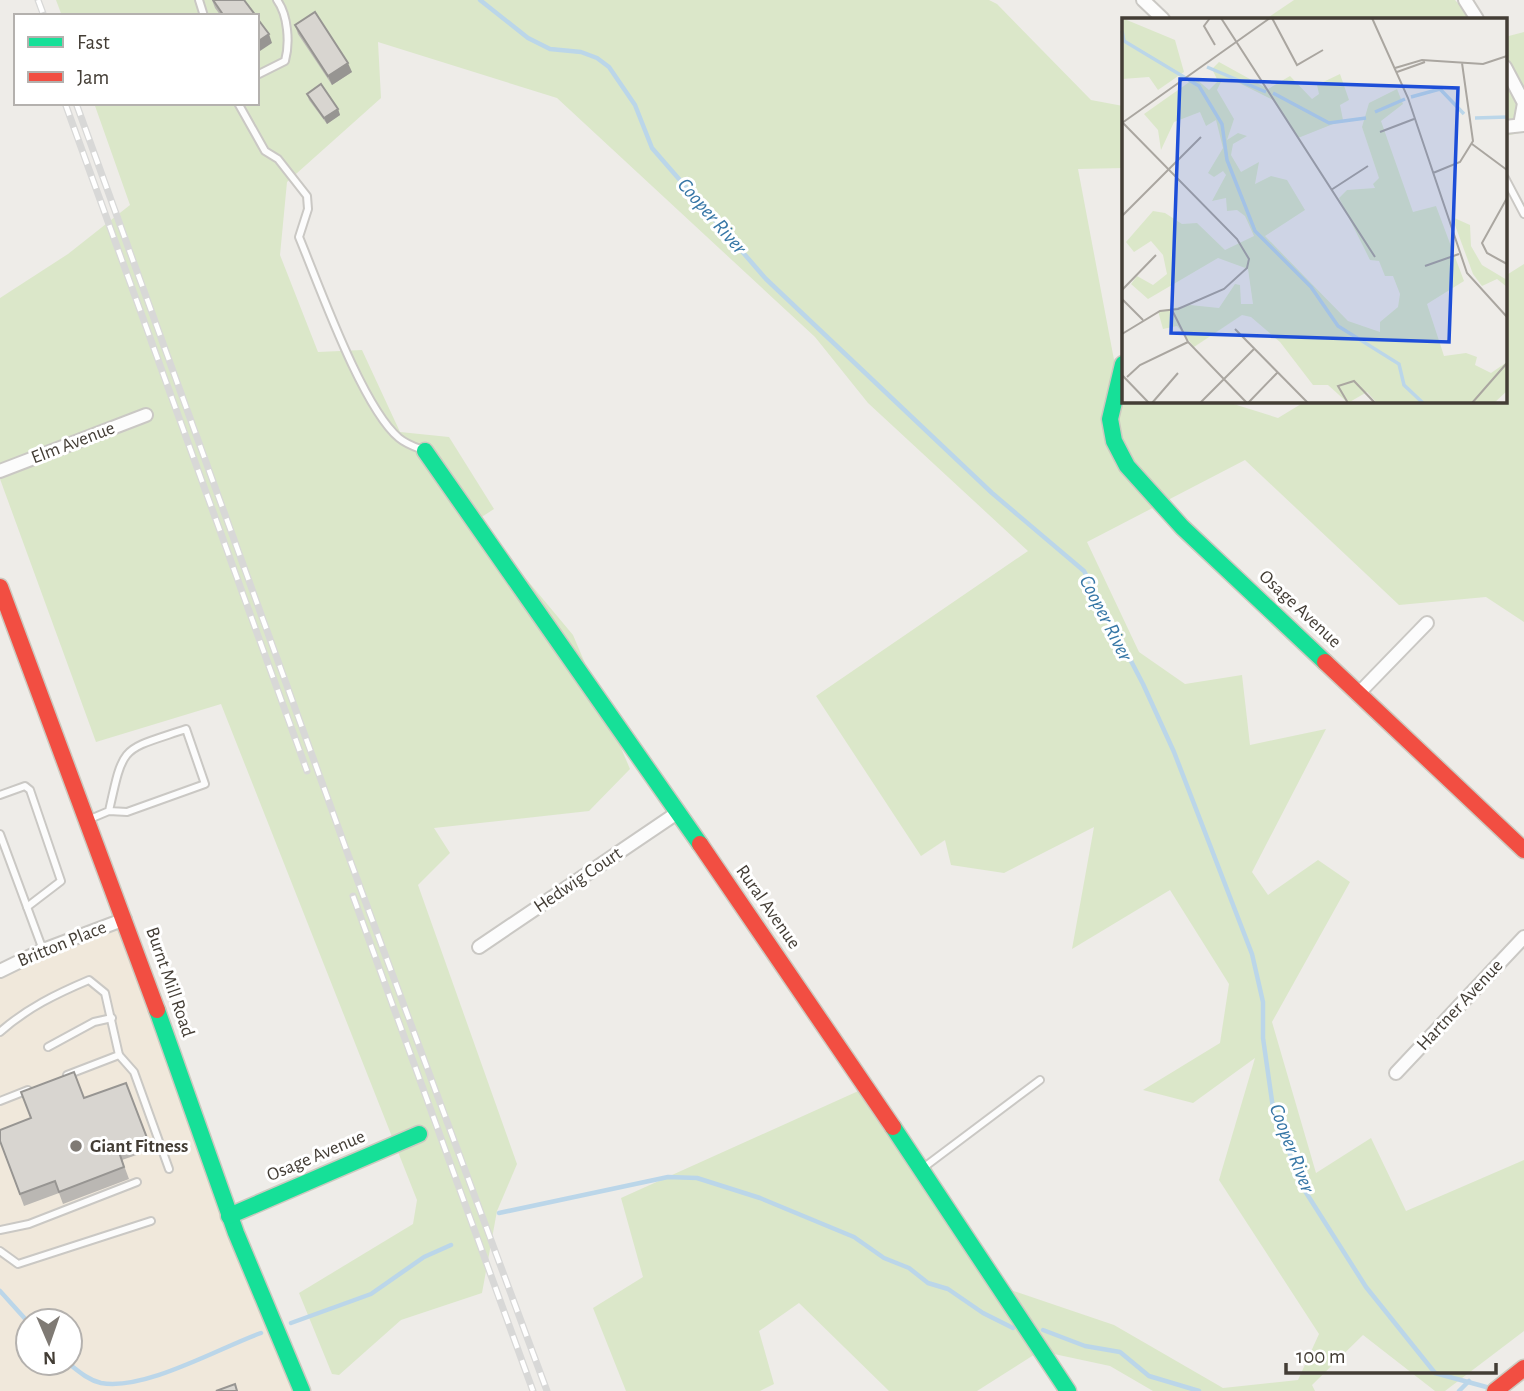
<svg xmlns="http://www.w3.org/2000/svg" width="1524" height="1391" font-family="'Alegreya Sans',sans-serif">
<rect width="100%" height="100%" fill="#eeece8"/>
<path fill="#f0e8db" fill-rule="evenodd" d="M125 919 302 1391H0V971ZM28 1321H70V1363H28Z"/>
<g fill="#dbe7c9">
<path d="M56 0H989L997 4 1091 100 1123 106V168L1078 169 1115 365 1123 368V401H1224L1278 418 1306 401H1505V276L1524 264V622L1486 597 1399 605 1245 460 1087 542 1139 652 1185 684 1242 675 1250 745 1326 729 1252 872 1268 895 1318 860 1350 882 1272 1022 1316 1173 1371 1138 1406 1211 1524 1160V1331L1445 1391H1435L1363 1335 1312 1385 1315 1391H1153L1110 1366 1040 1351 977 1391H889L799 1303 759 1331 774 1384 760 1391H626L593 1308 643 1277 621 1198 865 1088 996 1285 1114 1325 1223 1388 1298 1380 1319 1334 1219 1180 1255 1058 1193 1103 1143 1090 1220 1043 1229 984 1170 890 1072 949 1094 827 1004 873 951 865 945 840 921 856 816 696 1028 551 868 403 815 337 557 98 378 42 381 98 287 182 280 255 318 352 362 350 400 432 449 437 494 509 477 520 573 635 630 769 589 811 434 828 450 853 418 885 517 1164 497 1211 482 1293 401 1320 339 1375 332 1374 299 1293 413 1224 417 1200 221 704 96 742 0 479V298L68 254 130 205 94 103H257V16H62Z"/>
<path d="M1294 0H1455L1472 19H1266Z"/>
<path d="M1524 32V132L1505 136V37Z"/>
</g>
<g fill="none" stroke-linecap="round" stroke-linejoin="round">
<g stroke="#bbd6e9" stroke-width="4.5">
<path d="M480 0 528 38 550 49 581 52 597 58 609 67 635 105 652 148 766 279 992 493 1084 571 1143 684 1174 752 1252 954 1263 1002V1038L1274 1115 1305 1191 1366 1287 1435 1373 1490 1388"/>
<path d="M499 1213 668 1177 697 1178 760 1198 854 1237 884 1258 909 1268 928 1283 948 1289 983 1313 1013 1328"/>
<path d="M0 1291 28 1322"/>
<path d="M291 1323 371 1294 424 1257 451 1245"/>
<path d="M1043 1330 1085 1346 1120 1352 1149 1376 1199 1391"/>
<path d="M68 1363C78 1371 88 1380 101 1383 145 1391 219 1348 261 1333"/>
<path d="M1459 1391 1469 1381"/>
</g>
<g stroke="#cac8c4" stroke-width="10">
<g id="lane">
<path d="M199 0 204 16"/>
<path d="M257 75 285 61C290 43 288 15 277 0"/>
<path d="M238 103 265 151 278 159 307 196 308 209 299 237C319 285 362 407 399 438 406 444 415 447 423 450"/>
<path d="M1505 178 1524 214"/>
<path d="M0 795 25 786 30 790 61 881 27 907"/>
<path d="M90 819 109 811 127 812 205 784 186 729C121 751 124 743 109 811"/>
<path d="M0 834 43 950"/>
<path d="M0 1032C27 1008 56 994 89 980L105 993 119 1055 67 1075"/>
<path d="M48 1047 94 1022 112 1018"/>
<path d="M119 1055 134 1072 169 1169"/>
<path d="M0 1101 28 1090"/>
<path d="M923 1168 1040 1080"/>
<path d="M0 1230 29 1224 137 1182"/>
<path d="M0 1251 18 1264 151 1221"/>
</g>
</g>
<g stroke="#cac8c4" stroke-width="16">
<g id="street">
<path d="M1143 0 1163 19"/>
<path d="M1465 0 1477 19"/>
<path d="M1505 67 1524 103 1520 125"/>
<path d="M1505 127 1524 125"/>
<path d="M0 471 146 415"/>
<path d="M1359 693 1427 623"/>
<path d="M479 947 677 813"/>
<path d="M0 971 43 950 125 919"/>
<path d="M1396 1073 1524 937"/>
</g>
</g>
<g stroke="#ccc9bf" stroke-width="19">
<g id="fast">
<path d="M1123 364 1110 419 1114 441 1127 466 1182 527 1325 662"/>
<path d="M425 451 700 844"/>
<path d="M157 1010 236 1233 302 1391"/>
<path d="M893 1127 1068 1391"/>
<path d="M229 1216 419 1134"/>
</g>
</g>
<g stroke="#ccc9bf" stroke-width="19">
<g id="jam">
<path d="M0 587 157 1010"/>
<path d="M1325 662 1524 850"/>
<path d="M700 844 893 1127"/>
<path d="M1495 1391 1524 1368"/>
</g>
</g>
<use href="#lane" stroke="#fcfcfc" stroke-width="6"/>
<use href="#street" stroke="#fcfcfc" stroke-width="12"/>
<use href="#fast" stroke="#16e098" stroke-width="16"/>
<use href="#jam" stroke="#f24e42" stroke-width="16"/>
<g stroke="#d8d8d7" stroke-width="7">
<g id="rail">
<path d="M38 0 44 16"/>
<path d="M65 103 307 771"/>
<path d="M76 103 350 860 547 1391"/>
<path d="M353 896 533 1391"/>
</g>
</g>
<use href="#rail" stroke="#fff" stroke-width="4.5" stroke-dasharray="13" stroke-linecap="butt"/>
</g>
<g fill="#bab7b3">
<path d="M212 0 256 16H221L215 8Z"/>
<path d="M295 25 352 72 332 85 298 34Z"/>
<path d="M307 94 338 109 340 115 327 124 309 100Z"/>
<path d="M126 1083 151 1150 122 1160 129 1179 63 1204 59 1193 24 1206 0 1141 84 1098Z"/>
</g>
<g fill="#979592">
<path d="M269 34 272 43 257 53V42Z"/>
<path d="M348 63 352 72 332 85 328 76Z"/>
<path d="M338 109 340 115 327 124 324 118Z"/>
</g>
<g fill="#d8d5d0" stroke="#979592" stroke-width="2">
<path d="M213 0H244L256 16H224Z"/>
<path d="M315 12 348 63 328 76 295 25Z"/>
<path d="M257 18 269 34 257 42Z"/>
<path d="M321 84 338 109 324 118 307 94Z"/>
<path d="M74 1072 84 1098 126 1083 147 1138 118 1149 124 1167 59 1192 55 1181 20 1194 0 1141V1130L31 1118 21 1092Z"/>
<path d="M235 1384 237 1391H216Z"/>
</g>
<circle fill="#7f7a74" stroke="#fff" stroke-width="2.5" cx="76" cy="1146" r="7"/>
<g text-anchor="middle" dominant-baseline="central" stroke-width="6" stroke-linejoin="round" paint-order="stroke">
<g font-size="19" fill="#433d35" stroke="#fff">
<text transform="translate(73 443) rotate(-21)">Elm Avenue</text>
<text transform="translate(1300 609) rotate(43)">Osage Avenue</text>
<text transform="translate(578 880) rotate(-34)">Hedwig Court</text>
<text transform="translate(768 907) rotate(55)">Rural Avenue</text>
<text transform="translate(62 944) rotate(-22)">Britton Place</text>
<text transform="translate(170 982) rotate(71)">Burnt Mill Road</text>
<text transform="translate(1460 1005) rotate(-47)">Hartner Avenue</text>
<text transform="translate(316 1156) rotate(-23)">Osage Avenue</text>
</g>
<g font-size="19" font-weight="bold" fill="#433d35" stroke="#fff" text-anchor="start">
<text x="90" y="1146">Giant Fitness</text>
</g>
<g font-size="21" font-style="italic" fill="#3777a6" stroke="#fff">
<text transform="translate(712 216) rotate(49)">Cooper River</text>
<text transform="translate(1106 618) rotate(63)">Cooper River</text>
<text transform="translate(1292 1148) rotate(69)">Cooper River</text>
</g>
</g>
<g transform="translate(1122 18)">
<rect width="385" height="385" fill="#eeece8"/>
<path d="M0 0 53 22 62 54 36 72 27 59 0 61ZM97 44 146 71 168 58 190 81 197 76 195 67 218 56 227 82 218 87 221 102 176 120 153 83 113 63 99 64 95 72 112 101 105 122 116 115 125 118 111 126 109 137 119 154 137 144 133 166 149 158 165 162 183 192 143 218 226 303 258 314V304L276 289 278 276 271 258H263L257 243 248 242 217 180 225 172 253 170 251 166 257 160 240 109 247 85 275 71 281 86 259 103 291 194 314 188 342 263 305 286 322 338 344 335 355 339 353 347 369 355 385 344V373L372 385H255L245 374 226 385 206 367H191L158 324 129 299 120 297 72 329 55 308 41 311 36 293 68 287 97 290 113 266 118 267 119 286H131L126 251 96 240 26 281 9 266 15 258 31 267 45 256 41 237 29 223 12 234 4 224 31 193 43 195 60 206 75 205 103 232 132 218 123 198 115 192 105 193 104 180 90 183 104 157 101 153 92 159 86 155 101 130 94 102 84 108 78 94 52 104 39 132 36 112 22 96 73 60 87 72 96 63 90 51ZM330 199 348 207 349 228 360 247 385 262V269L375 261 360 268 351 256Z" fill="#dbe7c9"/>
<path fill="none" stroke="#bbd6e9" stroke-width="3.5" d="M0 13 2 23 77 68 100 106 105 142 133 213 189 269 216 308 277 346 282 367 301 385M85 49 144 74M151 75 207 105 244 100M289 79 318 71 342 96M253 94 283 81M353 100 385 99"/>
<path fill="none" stroke="#aaa6a0" stroke-width="2" d="M88 0 82 8 93 27M99 0 253 239M150 0 175 47 201 32M250 0 286 80 345 255 385 299M273 50 300 42 361 46 385 38M275 54 303 44M0 105 148 0M258 114 292 101M350 126 385 152M311 155 338 144 351 123 340 45M209 172 246 148M385 180 360 225 365 235 385 246M0 198 79 119M303 248 337 236M0 272 34 237M0 281 21 302M50 292 66 324 125 385M113 311 186 385M0 316 38 293 56 291 102 271 125 250 127 241 115 221 1 105M0 357 27 385M5 359 18 347 66 324M30 385 56 355M78 385 132 331M126 385 155 355M226 385 216 368 232 363 253 385M350 385 385 345"/>
<path fill="#1d4ed8" fill-opacity="0.15" stroke="#1d4ed8" stroke-width="3.5" d="M58 61 336 70 327 324 49 315Z"/>
<rect width="385" height="385" fill="none" stroke="#433d35" stroke-width="3.5"/>
</g>
<rect x="14" y="14" width="245" height="91" fill="#ffffff" stroke="#b4b1ae" stroke-width="2"/>
<rect x="28" y="37" width="35" height="10" fill="#16e098" stroke="#b4b1ae" stroke-width="2"/>
<text x="77" y="49" font-size="21" fill="#433d35">Fast</text>
<rect x="28" y="72" width="35" height="10" fill="#f24e42" stroke="#b4b1ae" stroke-width="2"/>
<text x="77" y="84" font-size="21" fill="#433d35">Jam</text>
<g transform="translate(49 1342) rotate(178)"><circle r="33" fill="#ffffff" stroke="#b4b1ae" stroke-width="2"/>
<path d="M0-5L12 26L0 18L-12 26Z" fill="#7f7a74"/>
<text y="-10" font-size="19" font-weight="bold" text-anchor="middle" fill="#433d35">N</text>
</g>
<path d="M1286 1363v10h210v-10" fill="none" stroke="#433d35" stroke-width="3.5"/>
<text x="1296" y="1363" font-size="21" fill="#433d35" stroke="#ffffff" stroke-width="5" paint-order="stroke">100 m</text>
</svg>
